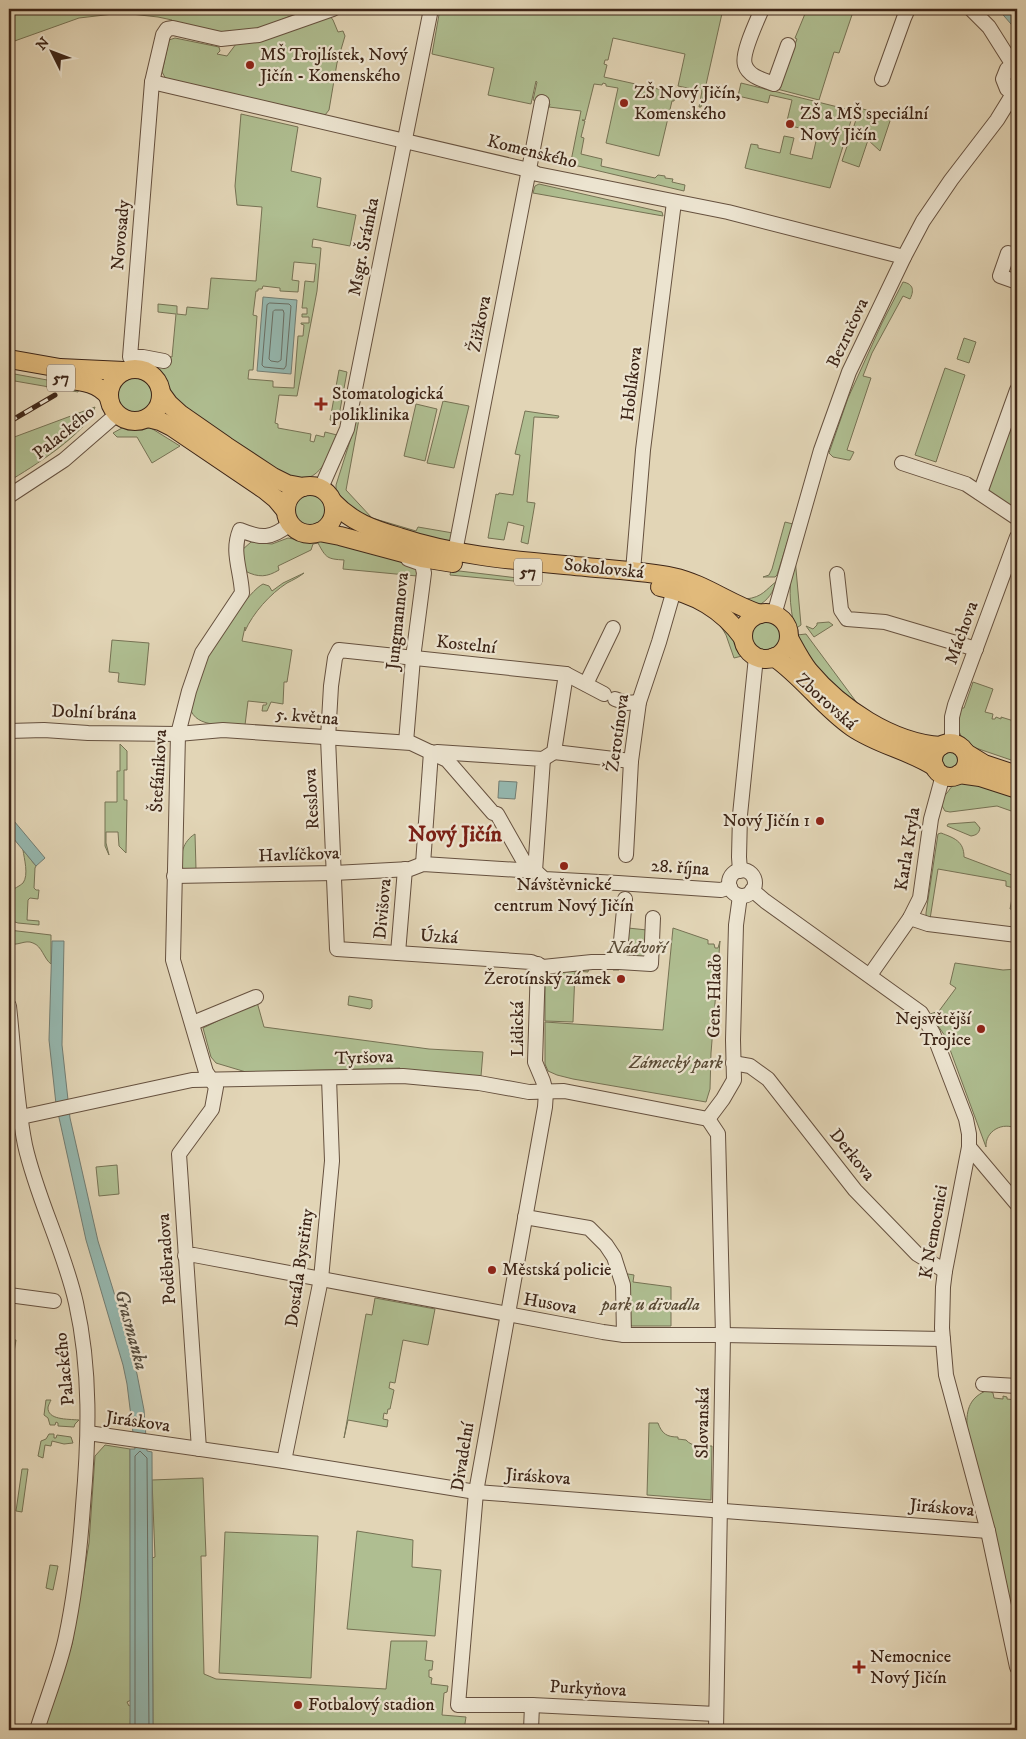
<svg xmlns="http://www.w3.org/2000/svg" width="1026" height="1739" font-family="'IM FELL DW Pica',serif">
<rect width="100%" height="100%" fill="#e2d5b6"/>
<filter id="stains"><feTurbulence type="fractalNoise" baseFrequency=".004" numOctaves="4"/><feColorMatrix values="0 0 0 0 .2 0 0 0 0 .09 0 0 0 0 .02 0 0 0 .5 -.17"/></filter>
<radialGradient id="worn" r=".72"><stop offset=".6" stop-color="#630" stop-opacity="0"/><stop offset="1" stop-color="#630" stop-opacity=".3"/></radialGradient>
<g fill="#afbe91" stroke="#767254" fill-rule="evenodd">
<path d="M26 9H309L257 29 217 32 173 25 172 20 158 17 122 13 79 18 9 43V17Z"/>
<path d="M440 9H723L701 107H699L702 91 678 86 685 54 613 38 608 60H605L604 64 607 65 604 77 676 93 674 101H672L659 156 606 143 618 88 606 86V84L603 83 602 85 594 84 585 120H582L585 121 581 137 584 138 581 154 602 159 601 166 655 178 658 175 665 176V178L673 179 672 182 685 185 684 191 578 166H570L581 111 549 107 550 104 533 100 537 82 536 81 531 104 488 95 494 68 432 54Z"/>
<path d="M807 9H854L839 53 834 52 819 100 777 89 791 46 794 47 797 39 795 38Z"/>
<path d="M330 16 333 20 338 32 343 31 345 36 337 63 329 110 325 115 166 79 162 72 169 40 175 38 219 47 220 51 217 54 227 56 236 44Z"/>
<path d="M741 83 854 111 830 188 745 168 751 144 758 145V148L780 153 784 136 794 138 790 154 812 159 818 132 786 125 792 100 770 95 768 103 738 96Z"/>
<path d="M860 108 891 118 880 151 868 140 859 167 842 161Z"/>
<path d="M241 114 298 127 291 171 321 178 317 207 356 215 350 246 313 239 312 247 321 248 317 291 297 396 279 395 275 423 278 424V428L311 434 310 441 314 442 316 435 324 437 325 432 337 435C328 458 321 483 290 480L168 396C161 379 154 366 134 365L163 366 164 356 172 357 176 314 158 312V304L177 306V314L186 315 187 307 208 309 211 278 256 281 262 207 237 205 235 186ZM294 262 316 264 314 282 305 281 302 308H307V314H302V317H309V323H301V324L304 325 303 336H298L294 388 273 387V381L248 379 249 370H253L257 316 253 315 256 291H258V289H262L263 286 280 288V291L298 292 299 281 292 280Z"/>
<path d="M539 184 662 212 663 216 533 193 535 186Z"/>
<path d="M903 282C914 284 914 291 910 299L903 296 872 353 863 376 871 378 847 450 854 452 850 460H848L833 457 829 453 848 398 882 323Z"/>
<path d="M964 338 976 342 969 363 957 359Z"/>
<path d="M945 368 965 375 936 462 915 455Z"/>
<path d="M339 370 347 372 338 421 330 420Z"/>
<path d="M9 373 80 386 78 392 9 380Z"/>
<circle cx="134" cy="396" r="18"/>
<path d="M443 401 469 406 454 468 427 463Z"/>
<path d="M416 404 437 409 425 461 404 456Z"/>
<path d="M95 407C89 432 31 468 9 481V439Z"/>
<path d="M525 411 559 416 558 418 534 417 527 502 535 503 528 544 521 542 524 526 508 522 504 540 488 538 496 494 498 495 499 493 513 495 520 455 515 454Z"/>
<path d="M357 419H359L346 490 372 518 416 531 418 527 453 533 452 542 409 537 341 504 336 494V485Z"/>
<path d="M1011 420 1017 422V506L1009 507 988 491Z"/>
<path d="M146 425 180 446 152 463 137 437H117L113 433 122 428Z"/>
<circle cx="310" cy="510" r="19"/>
<path d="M785 522 793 524 777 575 775 577H763L769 575 772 569Z"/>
<path d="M288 538 305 541 317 539 333 540 418 565 417 576 343 569 344 560C327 559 326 558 318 543L313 544 311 550 278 566 279 570C267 577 259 578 245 571L242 550 251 542 272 544Z"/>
<path d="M795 558 801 625 795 629C789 605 788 582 795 558Z"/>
<path d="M451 570 526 579 524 582 450 575Z"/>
<path d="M304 573C299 577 293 580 287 583 270 594 253 613 245 631V627L242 641 292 650 287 682H284L283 704 271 702 267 711H262L263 705H266L267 703 248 701 245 725C226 724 196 729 190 708 196 690 201 667 210 652 219 636 249 591 263 584L269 586 272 591 283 583Z"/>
<path d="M777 581C773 592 768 601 757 606L746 599C763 597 765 590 777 581Z"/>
<circle cx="766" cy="636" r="16"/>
<path d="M829 622 833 625 814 637 806 626 813 629 817 625V623Z"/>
<path d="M719 623 736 642 742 656 734 658 726 635Z"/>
<path d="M806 634 863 711 819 677 797 635Z"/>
<path d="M112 640 149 643 145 685 118 682 119 673 109 672Z"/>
<path d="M973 682 993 689 985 712 993 714 992 719H995L996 717 1001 719V717L1017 722V762L967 745C958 735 955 721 960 708H964Z"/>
<path d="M120 744 127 751V770H124V800H127L126 853 119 846 118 832H106V843L109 855 105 846V802H117V771H120Z"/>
<circle cx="950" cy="760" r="12"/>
<path d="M970 782 1017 793V813L997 806 950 812 945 811 941 804V799C955 787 946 784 970 782Z"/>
<path d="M975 822 980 828C979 833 977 835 971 836L947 826 948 824Z"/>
<path d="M941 833C954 838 964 841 964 857L1017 877V910L1010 909 1014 888 1006 886V881L938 869 930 919 926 917V913L938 834Z"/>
<path d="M195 834 196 869H183C179 856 183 841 195 834Z"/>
<path d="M23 850 36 866 35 868 34 888 36 890H39L38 899 30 898 28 900 27 920 39 921V925L18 923 9 920V892C13 889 20 886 23 883 29 875 24 858 23 850Z"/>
<path d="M628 928 647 930 654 969 619 967V970H613L615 959Z"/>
<path d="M673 928 708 940V944H714L715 948H718L720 941 711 1053 710 1089 706 1102 573 1079 557 1075 548 1071 545 1064V1022L663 1030Z"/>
<path d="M9 930 51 935V964C44 959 42 946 33 943 25 939 17 947 9 943Z"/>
<path d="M955 963 1003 970 1017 969V1129C1003 1121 985 1131 986 1147L945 1036 930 1014 939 1011 956 988 950 984Z"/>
<path d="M589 968 588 972 575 971 573 1022 545 1021V974Z"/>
<path d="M349 996 372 1000V1007L370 1009 348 1005Z"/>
<path d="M257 1002 264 1027 429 1049 483 1052 481 1076 400 1071V1068L246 1072 216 1063 211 1057 203 1028Z"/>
<path d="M117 1165 119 1194 99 1196 96 1167Z"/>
<path d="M622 1273 634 1275 633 1282 671 1287V1326H632L629 1323Z"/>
<path d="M375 1298 435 1309 428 1345 403 1340 395 1383 390 1382 389 1388 394 1390 390 1409H388L387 1414 384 1413 383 1419 388 1420 387 1427 348 1420 344 1438 366 1314 372 1315Z"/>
<path d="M9 1339 16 1340 10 1376H9Z"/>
<path d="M988 1390 993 1393 994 1398 1003 1399V1396L1007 1397V1399L1016 1400 1017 1397V1635L992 1523 967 1427C966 1409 970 1397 988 1390Z"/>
<path d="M46 1400H51C50 1402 49 1404 48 1407 47 1420 67 1419 79 1420L75 1424 74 1427 58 1426V1423L56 1422 55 1425H50L48 1418 44 1415Z"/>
<path d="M649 1423H658C662 1434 667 1437 678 1437V1439L686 1440C692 1447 702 1446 712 1446L711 1500 647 1495Z"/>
<path d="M49 1434H54V1438H56L57 1435 71 1437 73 1443 64 1444 52 1441 51 1446 45 1445 43 1458 38 1456 41 1441 46 1439Z"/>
<path d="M105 1445 130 1449 131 1682V1700L127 1702 129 1706 131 1705 130 1730H44L72 1644 89 1543 95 1456Z"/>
<path d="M22 1469H28L22 1512 16 1511Z"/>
<path d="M203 1478 206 1556H201L204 1674 216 1679 386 1689 391 1641H427L425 1660 433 1661 432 1670H429V1677L432 1678 431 1684 448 1686 447 1692 444 1693 442 1715 466 1717 464 1730H153L152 1558 155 1557 152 1480Z"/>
<path d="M357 1531 413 1540 412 1567 441 1570 435 1636 347 1629Z"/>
<path d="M225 1532 318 1536 311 1678 219 1673Z"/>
<path d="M50 1565 58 1566 53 1590 46 1588Z"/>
</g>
<g fill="#95b8b0" stroke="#727d73">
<path d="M998 9H1017V31Z"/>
<path d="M263 297 297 300 291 374 257 371Z"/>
<path d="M499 781 517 782 515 799 498 798Z"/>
<path d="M9 815 45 858 36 866 9 833Z"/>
<path d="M52 941H64L62 1045 70 1118 98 1241 129 1341 137 1374 144 1410 147 1451 152 1452 153 1730H130V1449H135L127 1384 123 1365 86 1240 56 1104 49 1040Z"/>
</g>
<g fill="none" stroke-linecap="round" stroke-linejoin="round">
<g stroke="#696e64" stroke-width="1">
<path d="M270 303 289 304 291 306 286 366 284 369 264 367 262 365 267 305Z"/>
<path d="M275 310H283L284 313 281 360 278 362 271 361 269 359 273 312Z"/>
<path d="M135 1730V1456L140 1451 147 1458 149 1730"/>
</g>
<g stroke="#66513f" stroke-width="16">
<g id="minor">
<path d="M762 9C757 21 741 54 745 65 749 77 764 80 774 84L788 45"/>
<path d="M971 9 989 27 1013 65"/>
<path d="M1017 63 1007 69 1003 79 1007 89 1017 95"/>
<path d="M882 79 904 18 908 9"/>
<path d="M152 82 529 170 537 174 728 212 904 257"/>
<path d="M1017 257 1008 253 1000 276 1017 282"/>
<path d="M164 361 143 357H130L152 82 163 35 167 29 173 28 221 39 259 35 333 9"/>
<path d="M902 463 966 484 1017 518"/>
<path d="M321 488 347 429 431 9"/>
<path d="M980 493 1017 390"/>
<path d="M9 496 64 460 117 414"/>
<path d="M455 552 542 102"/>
<path d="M633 571 643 450 674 202"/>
<path d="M837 574 841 610 847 619 885 622 976 649"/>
<path d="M774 615 821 450 849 372 904 257 923 221 951 180 997 120 1013 94"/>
<path d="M586 684 613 628"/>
<path d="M604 694 566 674 339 650 335 658 331 686 328 738 337 949 531 962 543 967 592 962H619L625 899"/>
<path d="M615 699 626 703 639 702"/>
<path d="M9 731 44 730 88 733 178 734 223 730 411 743 447 760 493 813 497 814 523 860 544 879 618 883 721 890 730 887"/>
<path d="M406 742 413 658 424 573 422 564 408 559"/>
<path d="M952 743V717L955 705 1017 537"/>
<path d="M437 752 543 759 535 871"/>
<path d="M554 752 631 761"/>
<path d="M543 759 554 752 566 674"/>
<path d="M626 855 631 761 639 702 659 642 674 590"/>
<path d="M423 864 431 752"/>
<circle cx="742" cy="883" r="13"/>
<path d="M740 871 739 857 740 815 756 657"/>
<path d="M174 876 334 873 410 869 423 864 535 871"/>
<path d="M752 890 765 901 921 1013 933 1033 966 1119 969 1134V1147L945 1271 943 1287 942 1328 946 1375 988 1531 1017 1667"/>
<path d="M910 918 928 924 1017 935"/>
<path d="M398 953 405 869"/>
<path d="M619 962 651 964 653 918"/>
<path d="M538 964 535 1062 543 1081 546 1092 545 1107 476 1492 458 1705H532L716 1714"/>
<path d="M870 975 910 918 920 898 931 819 943 775"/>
<path d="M9 1006C14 1052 16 1100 25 1145 37 1199 64 1249 76 1303 91 1370 89 1438 83 1506 80 1549 75 1594 66 1637 60 1666 46 1701 37 1730"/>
<path d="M193 1023 256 997"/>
<path d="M733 1063 750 1066 768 1079 855 1190 917 1254 945 1271"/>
<path d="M21 1117 192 1080 403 1076 479 1083 529 1092 564 1091 708 1119"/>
<path d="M708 1119 718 1134 723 1335 716 1730"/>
<path d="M708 1119 723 1099 734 1080 733 1040 736 925 740 896"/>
<path d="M969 1147 1017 1204"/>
<path d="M525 1217 589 1228 606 1245 614 1257 623 1285 624 1335"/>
<path d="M185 1256 194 1255 603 1332 624 1335H723L943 1339"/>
<path d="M9 1295 54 1301"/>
<path d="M983 1384 1017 1386"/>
<path d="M88 1433 284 1461 476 1492 988 1531"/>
<path d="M199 1449 179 1154 212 1109 216 1087 206 1072 173 960 178 734 189 691 202 653 242 593C241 570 231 552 240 530 262 539 271 539 290 524"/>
<path d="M284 1461 321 1279 332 1161 329 1078"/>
<path d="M531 1730 532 1705"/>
</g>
</g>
<g stroke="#3d2517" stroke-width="20">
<g id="major">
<path d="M9 359 60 368 124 371"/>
<circle cx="135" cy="395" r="26"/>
<path d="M58 378C77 381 97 381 109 397"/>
<path d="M161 393 169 404 180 414 226 446 273 477 287 484 303 487"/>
<path d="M148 418 160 421 172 427 265 490 276 499 286 511"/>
<circle cx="310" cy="510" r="24"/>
<path d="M333 502C352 522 372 529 399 537 459 557 523 561 586 567 615 570 644 571 673 577 705 584 729 604 760 614"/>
<path d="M319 532 340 536 422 558 453 563"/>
<path d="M660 587C695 594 722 609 743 638"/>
<circle cx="766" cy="636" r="23"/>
<path d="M789 638C795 649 801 661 809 671 840 708 892 743 941 746"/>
<path d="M774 657C803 677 823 707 852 727 878 745 909 750 935 767"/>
<circle cx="950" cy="760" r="17"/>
<path d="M966 753 984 764 1017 775"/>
<path d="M959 774 980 777 1017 789"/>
</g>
</g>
<use href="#minor" stroke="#ece4d0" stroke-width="14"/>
<use href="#major" stroke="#e1ba7b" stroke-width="18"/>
<g stroke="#3d2517" stroke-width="5">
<path id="rail" d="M9 422 55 395"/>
</g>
<use href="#rail" stroke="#ece4d0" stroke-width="3" stroke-dasharray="9" stroke-linecap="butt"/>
</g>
<g fill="#8f2418" stroke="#ece4d0" stroke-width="2">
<circle cx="250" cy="65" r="5"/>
<circle cx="624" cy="103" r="5"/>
<circle cx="790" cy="124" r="5"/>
<path d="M318.5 396.5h5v5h5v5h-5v5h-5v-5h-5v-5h5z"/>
<circle cx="820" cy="821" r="5"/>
<circle cx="564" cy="866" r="5"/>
<circle cx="621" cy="979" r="5"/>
<circle cx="981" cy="1029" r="5"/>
<circle cx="492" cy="1270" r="5"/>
<path d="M856.5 1659.5h5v5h5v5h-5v5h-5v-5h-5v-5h5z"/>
<circle cx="298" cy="1705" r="5"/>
</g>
<g text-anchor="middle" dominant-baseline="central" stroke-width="4.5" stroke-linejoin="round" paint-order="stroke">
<g fill="#ece4d0" stroke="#725e4e" stroke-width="1">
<rect x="47" y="364.5" width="28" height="27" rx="4"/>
<rect x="514" y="558.5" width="28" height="27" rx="4"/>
</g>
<g font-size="16" font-weight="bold" fill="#3d2517">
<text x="61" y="378">57</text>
<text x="528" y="572">57</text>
</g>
<g font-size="18" fill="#3d2517" stroke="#ece4d0" text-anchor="start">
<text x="260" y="55">MŠ Trojlístek, Nový<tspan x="260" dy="21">Jičín - Komenského</tspan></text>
<text x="634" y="93">ZŠ Nový Jičín,<tspan x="634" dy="21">Komenského</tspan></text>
<text x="800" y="114">ZŠ a MŠ speciální<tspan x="800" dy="21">Nový Jičín</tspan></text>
<text x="332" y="394">Stomatologická<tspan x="332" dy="21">poliklinika</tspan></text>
<text x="810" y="821" text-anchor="end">Nový Jičín 1</text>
<text x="564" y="885" text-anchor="middle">Návštěvnické<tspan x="564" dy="21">centrum Nový Jičín</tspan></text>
<text x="611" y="979" text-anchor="end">Žerotínský zámek</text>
<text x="971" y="1019" text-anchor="end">Nejsvětější<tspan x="971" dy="21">Trojice</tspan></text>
<text x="502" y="1270">Městská policie</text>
<text x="870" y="1657">Nemocnice<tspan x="870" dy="21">Nový Jičín</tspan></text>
<text x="308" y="1705">Fotbalový stadion</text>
</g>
<g font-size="18" fill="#3d2517" stroke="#ece4d0">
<text transform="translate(532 152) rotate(14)">Komenského</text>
<text transform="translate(121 235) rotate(-85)">Novosady</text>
<text transform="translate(364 247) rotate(-79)">Msgr. Šrámka</text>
<text transform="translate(480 324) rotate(-79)">Žižkova</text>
<text transform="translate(848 333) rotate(-65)">Bezručova</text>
<text transform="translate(632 384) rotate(-83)">Hoblíkova</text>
<text transform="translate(64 433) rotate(-39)">Palackého</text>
<text transform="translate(604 569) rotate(6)">Sokolovská</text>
<text transform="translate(398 621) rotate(-84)">Jungmannova</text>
<text transform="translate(962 633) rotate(-70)">Máchova</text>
<text transform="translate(466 645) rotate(6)">Kostelní</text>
<text transform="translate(826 702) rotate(42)">Zborovská</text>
<text transform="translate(94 713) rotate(2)">Dolní brána</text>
<text transform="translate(307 717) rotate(5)">5. května</text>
<text transform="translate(618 733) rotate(-82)">Žerotínova</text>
<text transform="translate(159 771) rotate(-87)">Štefánikova</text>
<text transform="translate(312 799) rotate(-93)">Resslova</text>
<text transform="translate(908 849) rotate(-81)">Karla Kryla</text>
<text transform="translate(299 855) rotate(-2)">Havlíčkova</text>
<text transform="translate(680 868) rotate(4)">28. října</text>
<text transform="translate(383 909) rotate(-85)">Divišova</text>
<text transform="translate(439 937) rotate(4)">Úzká</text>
<text transform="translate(715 996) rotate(-89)">Gen. Hlaďo</text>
<text transform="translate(518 1029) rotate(-90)">Lidická</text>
<text transform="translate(364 1058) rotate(-2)">Tyršova</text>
<text transform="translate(852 1155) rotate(51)">Derkova</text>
<text transform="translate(934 1232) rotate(-80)">K Nemocnici</text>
<text transform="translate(167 1259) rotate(-94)">Poděbradova</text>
<text transform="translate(300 1268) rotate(-82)">Dostála Bystřiny</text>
<text transform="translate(550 1304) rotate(10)">Husova</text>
<text transform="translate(65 1369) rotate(-96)">Palackého</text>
<text transform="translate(138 1422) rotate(8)">Jiráskova</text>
<text transform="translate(703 1423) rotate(-89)">Slovanská</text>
<text transform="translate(463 1457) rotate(-81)">Divadelní</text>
<text transform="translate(538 1477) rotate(4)">Jiráskova</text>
<text transform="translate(942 1508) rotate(5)">Jiráskova</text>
<text transform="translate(588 1689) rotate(3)">Purkyňova</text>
</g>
<g font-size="18" font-style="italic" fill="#5a4b36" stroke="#ece4d0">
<text x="637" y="948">Nádvoří</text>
<text x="676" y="1063">Zámecký park</text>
<text x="651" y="1305">park u divadla</text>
</g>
<g font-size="19" font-style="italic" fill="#534a3d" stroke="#ece4d0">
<text transform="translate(131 1330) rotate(75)">Grasmanka</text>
</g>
<g font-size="22" font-weight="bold" fill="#7a1f14" stroke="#ece4d0">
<text x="455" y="834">Nový Jičín</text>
</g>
</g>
<rect width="1026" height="1739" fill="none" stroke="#e2d5b6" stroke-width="30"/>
<rect x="10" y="10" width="1006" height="1719" fill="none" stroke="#3d2517" stroke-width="2.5"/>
<rect x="15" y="15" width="996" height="1709" fill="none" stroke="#3d2517"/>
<g transform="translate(52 52) rotate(312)" stroke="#ece4d0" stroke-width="4" paint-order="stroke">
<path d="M0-4L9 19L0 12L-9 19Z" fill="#3d2517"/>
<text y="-8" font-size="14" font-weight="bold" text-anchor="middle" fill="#3d2517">N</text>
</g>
<rect width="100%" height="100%" filter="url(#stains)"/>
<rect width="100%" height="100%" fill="url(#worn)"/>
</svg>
